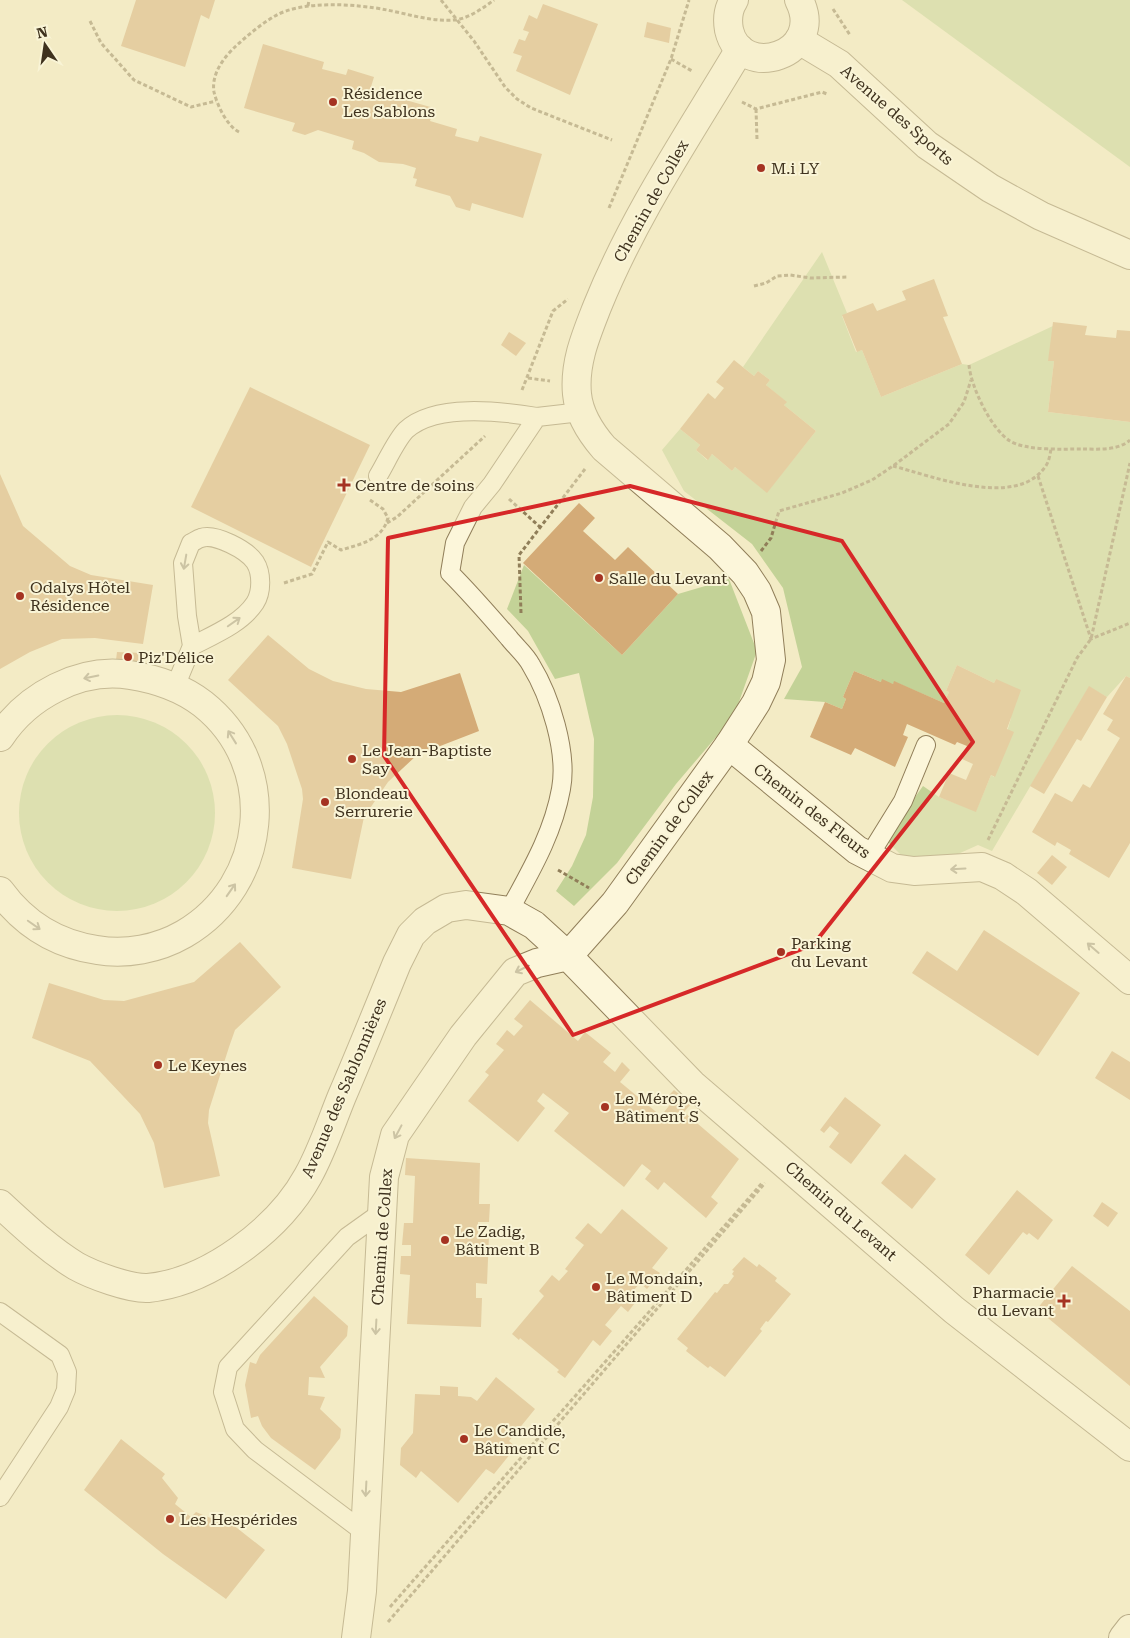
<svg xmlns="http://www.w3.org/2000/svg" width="1130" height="1638" font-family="'Roboto Serif',serif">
<rect width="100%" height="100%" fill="#f3ebc5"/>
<g fill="#c3d297">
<path d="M902 0H1130V167Z"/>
<path d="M822 252 847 313 842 316 856 352 862 350 881 397 962 364 969 365 1053 326 1049 361H1054L1048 412 1130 422V678L1126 676 1107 697 1089 687 992 851 978 845 940 862H908L885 839 923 786 939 797 976 811 991 775 994 777 1011 718 996 679 994 683 957 665 946 691 949 692 944 703 895 682 893 684 881 682 854 671 843 697 846 699 842 709 825 702 784 699 802 667 783 588 752 544 684 491 662 450 680 429 700 445 696 450 707 460 712 454 732 471 735 467 767 492 816 431 784 405 786 402 766 385 770 380 758 371 754 376 743 367Z"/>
<path d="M524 565 622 655 678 594 729 579 757 651 734 716 676 784 617 863 574 906 556 891 572 866 586 835 593 797 594 739 579 673 555 679 528 631 507 609Z"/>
<circle cx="117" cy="813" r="98"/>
</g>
<g fill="#d4ab77">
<path d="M136 0H215L209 19 201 15 185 67 121 46Z"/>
<path d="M543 4 598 24 570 95 516 71 522 56 513 53 519 39 525 41 529 32 523 30 529 15 537 19Z"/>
<path d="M647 22 671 28 669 43 644 37Z"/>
<path d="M263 44 324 62 322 69 346 75 348 69 374 77 370 90 434 108 430 121 457 129 455 136 478 142 480 136 542 154 523 218 472 203 470 211 456 207 450 196 415 186 417 179 413 178 416 168 403 164 379 162 364 153 352 149 354 141 318 130 305 135 292 131 295 123 244 108Z"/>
<path d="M934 279 948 316 943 317 962 364 881 397 862 350 857 352 842 315 873 303 877 311 906 300 902 291Z"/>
<path d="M1053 322 1087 326 1085 335 1116 338 1117 330 1130 331V422L1048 412 1054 361H1048Z"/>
<path d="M509 332 526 343 516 356 501 345Z"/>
<path d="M734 360 754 376 758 371 770 380 766 385 787 402 784 405 816 431 767 493 735 467 732 471 712 454 708 460 696 450 700 445 680 429 708 393 715 399 724 388 716 382Z"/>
<path d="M250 387 370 445 311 567 191 507Z"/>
<path d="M0 474 23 526 70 566 91 575 153 585 143 644 95 638 62 639 30 652 0 669Z"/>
<path d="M579 503 595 518 583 531 615 560 628 547 678 594 622 655 523 563Z"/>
<path d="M268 635 309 669 333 681 366 689 401 692 460 673 479 731 417 755 388 782 364 817 351 879 292 868 303 799 302 789 287 744 278 726 228 680Z"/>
<path d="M117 652 142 653 141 662 116 660Z"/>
<path d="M957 665 994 683 996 679 1021 690 1007 729 1014 732 995 777 991 775 976 812 939 797 949 773 966 780 973 764 962 759 967 746 957 742 955 745 907 724 903 735 908 737 895 767 855 748 851 755 810 737 825 702 842 709 846 699 843 697 854 671 881 682 882 679 893 684 894 681 944 703 949 692 946 691Z"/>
<path d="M1126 676 1130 678V843L1109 878 1069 854 1071 850 1057 842 1055 846 1032 832 1055 793 1072 802 1083 784 1090 788 1120 738 1107 730 1113 720 1103 714Z"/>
<path d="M1089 686 1107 697 1081 741 1077 739 1044 794 1030 786Z"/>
<path d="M1052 855 1067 867 1052 885 1037 873Z"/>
<path d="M984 930 1080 993 1038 1056 912 973 927 951 957 971Z"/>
<path d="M240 942 281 987 235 1030 229 1047 209 1110 208 1123 220 1176 164 1188 154 1143 140 1114 90 1061 32 1038 49 983 104 1000 124 1001 194 982Z"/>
<path d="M530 1000 578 1041 585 1032 611 1053 603 1062 615 1072 622 1062 630 1070 620 1082 661 1116 672 1102 667 1097 674 1090 691 1104 684 1112 739 1159 711 1197 718 1203 706 1218 664 1182 658 1190 645 1179 651 1171 642 1164 624 1187 554 1131 569 1113 543 1093 537 1101 545 1108 518 1142 468 1101 489 1075 485 1072 504 1050 496 1044 507 1030 514 1036 523 1026 514 1019Z"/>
<path d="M1112 1051 1130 1062V1100L1095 1078Z"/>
<path d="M845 1097 881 1125 851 1164 829 1147 839 1133 830 1126 824 1133 820 1130Z"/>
<path d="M905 1154 936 1179 912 1209 881 1183Z"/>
<path d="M406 1158 480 1163 479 1204H490L489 1222H478V1235H489L487 1284 476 1283V1298H482L481 1327 407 1324 410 1275 400 1274 401 1256H411V1245H402L404 1223H413L415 1176 405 1175Z"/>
<path d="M1017 1190 1053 1220 1038 1240 1029 1233 1027 1235 1023 1232 989 1275 965 1255Z"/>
<path d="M1102 1202 1118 1213 1108 1227 1093 1216Z"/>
<path d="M622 1209 668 1248 652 1268 660 1273 647 1289 640 1283 633 1291 640 1296 628 1312 621 1306 605 1325 612 1331 600 1346 593 1340 565 1378 557 1372 559 1370 520 1338 519 1340 512 1334 544 1296 539 1291 552 1275 559 1281 568 1271 565 1269 584 1245 575 1238 588 1223 601 1234Z"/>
<path d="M744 1257 757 1267 759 1264 777 1278 775 1281 791 1294 768 1322 766 1321 760 1329 762 1331 725 1377 710 1366 708 1368 686 1351 688 1348 677 1339 715 1292 717 1293 724 1284H728L734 1276 732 1274 734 1271 732 1270Z"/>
<path d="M1072 1266 1130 1311V1386L1037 1309Z"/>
<path d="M314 1296 348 1326 347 1336 320 1367 325 1378 309 1377 308 1395 325 1397 320 1409 341 1429 340 1438 315 1470 271 1438 262 1426 258 1416 251 1418 245 1385 250 1362 256 1364 260 1355Z"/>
<path d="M496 1377 535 1409 509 1441 516 1447 494 1474 486 1469 458 1503 421 1471 416 1478 400 1465 401 1448 413 1433 415 1394 440 1395V1386L458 1387V1396L471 1397 477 1401Z"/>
<path d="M121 1439 165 1474 162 1478 178 1498 175 1504 191 1517 196 1512 220 1522 223 1517 265 1550 226 1599 163 1554 84 1490Z"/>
</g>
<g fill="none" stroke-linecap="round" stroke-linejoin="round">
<g stroke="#907e59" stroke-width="20">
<g id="lane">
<path d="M378 476C386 463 396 440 406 430 435 403 500 411 537 417"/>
<path d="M175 687 192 646 187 616 183 563 191 543C194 542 197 539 201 538 215 533 247 550 255 562 262 573 262 592 255 603 241 624 213 635 192 646"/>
<path d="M869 856 903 801 926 745"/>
<path d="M509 911C530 872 553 834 561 789 568 752 550 696 531 665 526 655 516 647 509 638 490 616 471 594 450 573L455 543 473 507 492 484 537 417 581 412"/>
<path d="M0 1312 60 1355 67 1372 66 1390 59 1407 0 1497"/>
<path d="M364 1532 255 1450 235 1429 223 1392 228 1367 347 1237 382 1212"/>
</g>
</g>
<g stroke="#907e59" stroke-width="30">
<g id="street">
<path d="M734 0C728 9 727 19 729 30 741 82 827 55 799 0"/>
<path d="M799 40 839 64 927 145 990 188 1041 216 1130 255"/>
<path d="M0 737C27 696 80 667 130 675 156 679 181 687 203 704 281 766 268 885 184 934 158 949 126 955 97 950 56 944 24 924 0 891"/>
<path d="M729 745 857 850 892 868 914 871 982 867 1003 876 1027 892 1130 980"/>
<path d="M0 1204C24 1226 48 1249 76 1266 92 1275 130 1289 148 1288 209 1282 279 1229 308 1176 322 1151 331 1123 342 1096 361 1052 379 1007 397 963L411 935 425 921 447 908 466 905 509 911 534 925 568 956 692 1084 954 1310 1130 1447"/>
<path d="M356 1638 362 1591 384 1177 395 1135 463 1036 515 972 537 963 568 956 615 903 729 745 756 703 766 682 771 660 766 612 757 591 745 573 720 547 604 448C591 433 579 415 577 394 574 363 586 335 597 307 634 215 690 133 740 49"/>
</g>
</g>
<g stroke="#725e3c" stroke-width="30">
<path id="secondary" d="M1123 1638 1130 1629"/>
</g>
<g stroke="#907e59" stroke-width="3" stroke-dasharray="4 2.5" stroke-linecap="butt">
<path d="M441 0 474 41 505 87 517 99 531 108 612 140"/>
<path d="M308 6 309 0"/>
<path d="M833 9 850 35"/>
<path d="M90 21 101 43 134 80 191 107 216 101"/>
<path d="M671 59 692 71"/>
<path d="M742 102 756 109 822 92 827 94"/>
<path d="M756 109 757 140"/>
<path d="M239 132C227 126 217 105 214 92 211 74 224 57 236 46 248 35 261 24 275 16 302 0 357 4 387 10 408 14 432 22 454 20 468 19 483 8 494 0"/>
<path d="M609 208 671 59 689 0"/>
<path d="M754 286 766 283 777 276 790 275 810 278 847 277"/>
<path d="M969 365C971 387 991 429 1010 441 1026 451 1064 449 1082 449 1097 449 1118 451 1130 440"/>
<path d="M528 378 550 381"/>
<path d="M522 390 553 311 568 299"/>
<path d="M893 466C932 476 1016 509 1045 467 1049 462 1050 455 1051 449"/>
<path d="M1038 476 1091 639 1130 623"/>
<path d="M509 499 540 527"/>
<path d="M387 523 397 517 485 436"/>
<path d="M761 551 771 538 779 511 842 493 872 480 893 466 949 424 964 402 971 380"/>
<path d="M284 583 312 574 328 542 341 550C361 544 382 540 388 518L383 509 370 500"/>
<path d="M521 613 519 555 585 469"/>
<path d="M988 840 1077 658 1091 639 1130 463"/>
<path d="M558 870 589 888"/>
<path d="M390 1607 763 1182"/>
<path d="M388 1622 765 1183"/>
</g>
<use href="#lane" stroke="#fcf6da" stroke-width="18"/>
<use href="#street" stroke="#fcf6da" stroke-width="28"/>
<use href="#secondary" stroke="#fcf6da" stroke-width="28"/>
</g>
<defs><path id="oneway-shaft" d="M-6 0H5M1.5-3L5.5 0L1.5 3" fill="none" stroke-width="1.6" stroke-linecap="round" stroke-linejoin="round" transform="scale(1.25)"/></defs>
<g stroke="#9e947c">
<use href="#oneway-shaft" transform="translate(185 562) rotate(100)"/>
<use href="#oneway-shaft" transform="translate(234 622) rotate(-35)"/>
<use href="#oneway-shaft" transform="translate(91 677) rotate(168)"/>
<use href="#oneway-shaft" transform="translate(232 737) rotate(-122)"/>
<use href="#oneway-shaft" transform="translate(958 869) rotate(177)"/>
<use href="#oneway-shaft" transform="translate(231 890) rotate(-55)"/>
<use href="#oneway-shaft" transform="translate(34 925) rotate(35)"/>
<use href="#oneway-shaft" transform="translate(1093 948) rotate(-139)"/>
<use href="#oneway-shaft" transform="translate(522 969) rotate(154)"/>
<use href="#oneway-shaft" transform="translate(398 1132) rotate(118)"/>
<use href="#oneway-shaft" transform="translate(376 1327) rotate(93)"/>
<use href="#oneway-shaft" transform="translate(366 1489) rotate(93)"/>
</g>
<path d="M0 0H1130V1638H0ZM630 486 842 541 973 742 813 945 573 1035 384 756 388 538Z" fill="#f3ebc5" fill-opacity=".55" fill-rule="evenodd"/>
<path fill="none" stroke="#d62828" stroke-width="4" stroke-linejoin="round" d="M630 486 842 541 973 742 813 945 573 1035 384 756 388 538Z"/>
<g fill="#a53322" stroke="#f9f4d6" stroke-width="2">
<circle cx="333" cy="102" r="5"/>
<circle cx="761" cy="168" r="5"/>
<path d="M341.5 477.5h5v5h5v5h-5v5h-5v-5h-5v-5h5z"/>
<circle cx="599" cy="578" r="5"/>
<circle cx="20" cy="596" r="5"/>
<circle cx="128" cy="657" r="5"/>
<circle cx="352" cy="759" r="5"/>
<circle cx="325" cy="802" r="5"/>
<circle cx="781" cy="952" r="5"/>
<circle cx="158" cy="1065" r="5"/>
<circle cx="605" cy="1107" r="5"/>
<circle cx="445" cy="1240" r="5"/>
<circle cx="596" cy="1287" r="5"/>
<path d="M1061.5 1293.5h5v5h5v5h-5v5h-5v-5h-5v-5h5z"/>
<circle cx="464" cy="1439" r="5"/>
<circle cx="170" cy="1519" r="5"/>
</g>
<g text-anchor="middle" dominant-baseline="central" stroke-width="4" stroke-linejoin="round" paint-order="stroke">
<g font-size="16" fill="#3f321e" stroke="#f9f4d6" text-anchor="start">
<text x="343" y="93">Résidence<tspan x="343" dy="18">Les Sablons</tspan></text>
<text x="771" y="168">M.i LY</text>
<text x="355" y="485">Centre de soins</text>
<text x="609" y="578">Salle du Levant</text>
<text x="30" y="587">Odalys Hôtel<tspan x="30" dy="18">Résidence</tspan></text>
<text x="138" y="657">Piz'Délice</text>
<text x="362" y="750">Le Jean-Baptiste<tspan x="362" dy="18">Say</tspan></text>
<text x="335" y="793">Blondeau<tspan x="335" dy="18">Serrurerie</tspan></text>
<text x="791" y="943">Parking<tspan x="791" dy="18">du Levant</tspan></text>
<text x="168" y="1065">Le Keynes</text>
<text x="615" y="1098">Le Mérope,<tspan x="615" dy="18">Bâtiment S</tspan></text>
<text x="455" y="1231">Le Zadig,<tspan x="455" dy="18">Bâtiment B</tspan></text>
<text x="606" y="1278">Le Mondain,<tspan x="606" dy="18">Bâtiment D</tspan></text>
<text x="1054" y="1292" text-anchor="end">Pharmacie<tspan x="1054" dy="18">du Levant</tspan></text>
<text x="474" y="1430">Le Candide,<tspan x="474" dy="18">Bâtiment C</tspan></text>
<text x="180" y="1519">Les Hespérides</text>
</g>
<g font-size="16" fill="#3f321e" stroke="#f9f4d6">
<text transform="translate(897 115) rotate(41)">Avenue des Sports</text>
<text transform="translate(651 201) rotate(-61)">Chemin de Collex</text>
<text transform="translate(812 811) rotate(38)">Chemin des Fleurs</text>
<text transform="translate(669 828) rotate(-54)">Chemin de Collex</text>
<text transform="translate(344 1088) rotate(-67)">Avenue des Sablonnières</text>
<text transform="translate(841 1211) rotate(41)">Chemin du Levant</text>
<text transform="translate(382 1237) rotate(-86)">Chemin de Collex</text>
</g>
</g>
<g transform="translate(45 45) rotate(347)" stroke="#f9f4d6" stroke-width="4" paint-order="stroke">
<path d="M0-4L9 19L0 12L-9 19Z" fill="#3f321e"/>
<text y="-8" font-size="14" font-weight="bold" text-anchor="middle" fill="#3f321e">N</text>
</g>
</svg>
